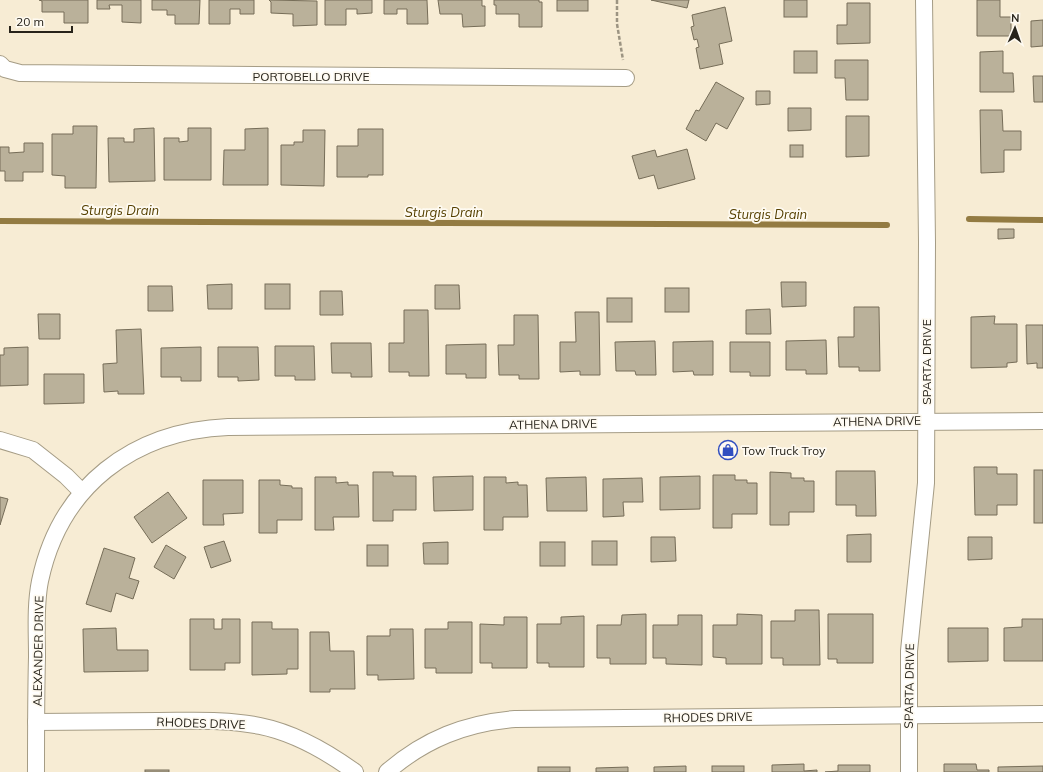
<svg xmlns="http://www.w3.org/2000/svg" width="1043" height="772" font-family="Mulish,sans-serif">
<rect width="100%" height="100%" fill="#f7ecd4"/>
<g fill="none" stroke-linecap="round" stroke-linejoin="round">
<g stroke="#937b42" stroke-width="6">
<path d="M969 219 1043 220"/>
<path d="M0 221 887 225"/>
</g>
</g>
<g fill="#bab19a" stroke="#766d58">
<path d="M39 0H88V23H64V12H42V1Z"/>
<path d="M97 0H141V23L122 22V5H109L110 9H97Z"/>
<path d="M152 0H200L199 24H175V15H167V10H152Z"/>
<path d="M209 0H254V14H240V9H230V24H209Z"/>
<path d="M269 0 317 1V25L293 26V14L271 13V2Z"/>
<path d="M325 0H372V13L357 14V9H346V25H325Z"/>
<path d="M384 0H427L428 24H407V9H397V14H384Z"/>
<path d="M438 0H482V6H485V26L463 27 462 14H440Z"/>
<path d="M494 0H539V2H542V27H519V14H496V5H494Z"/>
<rect x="557" y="0" width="31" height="11"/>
<path d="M651 0H689L687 8Z"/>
<rect x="784" y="0" width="23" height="17"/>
<path d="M977 0H1000V17H1011V36H977Z"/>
<path d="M847 3H870V43L837 44V25H847Z"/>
<path d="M725 7 732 41 719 44 723 64 700 69 696 48 699 47 697 39 694 40 691 27 694 26 692 15Z"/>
<path d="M1043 20V46L1031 47V21Z"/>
<rect x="794" y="51" width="23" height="22"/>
<path d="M1003 51V73H1013L1014 92H980V52Z"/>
<path d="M835 60H868V100H846L845 78H835Z"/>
<path d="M1033 76H1043V102H1034Z"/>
<path d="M716 82 744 98 727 129 716 123 706 141 686 129 696 110 699 111Z"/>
<path d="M756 91H770V104L756 105Z"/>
<path d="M788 108H811V130L788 131Z"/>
<path d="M980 110H1002L1003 131H1021V150H1004V172L981 173Z"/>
<path d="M846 116H869V156L846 157Z"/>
<path d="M73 126H97L96 188H65V176L52 175V134H73Z"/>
<path d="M154 128 155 181 109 182 108 138H124V142H134V129Z"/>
<path d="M188 128H211V180H164V138H179V142L188 141Z"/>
<path d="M268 128V185H223L224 150H245V129Z"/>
<path d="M358 129H383V175H368V177H337V146H358Z"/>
<path d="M303 130H325L324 186 281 185V145H294V142H303Z"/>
<path d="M24 143H43V172H23V181H5V171H0V147H9V153L24 152Z"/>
<rect x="790" y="145" width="13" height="12"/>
<path d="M687 149 695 179 658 189 654 175 639 179 632 156 655 150 657 157Z"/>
<path d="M998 229H1014V238L998 239Z"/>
<path d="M781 282H806V306L782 307Z"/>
<path d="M232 284V309H208L207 285Z"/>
<rect x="265" y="284" width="25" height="25"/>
<path d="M435 285H459L460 309H435Z"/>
<path d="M148 286H172L173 311H148Z"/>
<rect x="665" y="288" width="24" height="24"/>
<path d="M320 291H342L343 315H320Z"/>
<rect x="607" y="298" width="25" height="24"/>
<path d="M854 307H879L880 371H859V367H839L838 337H854Z"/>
<path d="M770 309 771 334H746V310Z"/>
<path d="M404 310H428L429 376H409V372H389V343H404Z"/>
<path d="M575 312H599L600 375H580V371L560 372V342H576Z"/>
<path d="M38 314H60V339H39Z"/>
<path d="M514 315H538L539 379H519V375H499L498 345H514Z"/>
<path d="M995 316 994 324H1017V362L1007 363V367L971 368V317Z"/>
<path d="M1026 325H1043V368H1037V363L1027 364Z"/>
<path d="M141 329 144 394H118V391L104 392 103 364 117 363 116 330Z"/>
<path d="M826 340 827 374H806V370H786V341Z"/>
<path d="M655 341 656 375H636L635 371H616L615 342Z"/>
<path d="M713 341V375H694L693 371 673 372V342Z"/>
<path d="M730 342H770V376H750V372H730Z"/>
<path d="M331 343H371L372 377H351V373H332Z"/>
<path d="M486 344V378H466V374H446V345Z"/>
<path d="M275 346H314L315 380H295V376H275Z"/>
<path d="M28 347V385L0 386V355H4V348Z"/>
<path d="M201 347V381H181V377H161V348Z"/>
<path d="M218 347H258L259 380 238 381V377H218Z"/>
<path d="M44 374H84V403L44 404Z"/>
<path d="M974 467H997V474H1017V505H997V515H975Z"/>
<rect x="1034" y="470" width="9" height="53"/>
<path d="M836 471H875L876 516H856V505H836Z"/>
<path d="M373 472H393V476H416V510H393V521H373Z"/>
<path d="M770 472 791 473V478H804V481H814V512H789V525H770Z"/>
<path d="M713 475H735V480H747V483H757V514H732V528H713Z"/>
<path d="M473 476V510L434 511 433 477Z"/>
<path d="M700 476V509L660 510V477Z"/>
<path d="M315 477H336V483L348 482V485H358L359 517H333L334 530H315Z"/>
<path d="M484 477H506V483L518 482V485H527L528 517H503V530H484Z"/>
<path d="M586 477 587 511H547L546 478Z"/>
<path d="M642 478 643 502H623L624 516 603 517V479Z"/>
<path d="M203 480H243V513L223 514 224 525H203Z"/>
<path d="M259 480H280V485L292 486V488H302V520H277V533H259Z"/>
<path d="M168 492 187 518 152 543 134 517Z"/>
<path d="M0 497 8 499 0 525Z"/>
<path d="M871 534V562H847V535Z"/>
<path d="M651 537H675L676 561 651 562Z"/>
<path d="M968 537H992V559L968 560Z"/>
<path d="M224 541 231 561 211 568 204 547Z"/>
<rect x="592" y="541" width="25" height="24"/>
<path d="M448 542V564H424L423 543Z"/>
<rect x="540" y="542" width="25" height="24"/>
<path d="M166 545 186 557 174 579 154 567Z"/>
<rect x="367" y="545" width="21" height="21"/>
<path d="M104 548 135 558 129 578 139 581 133 599 116 593 111 612 86 604Z"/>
<path d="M795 610H819L820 665H783V658H771V621H795Z"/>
<path d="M646 614V664H610V658H597V625H621L622 615Z"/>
<path d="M737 614 762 615V664H726V658L713 657V625H737Z"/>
<path d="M828 614H873V663H837V659H828Z"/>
<path d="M678 615H702V665L666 664V658H653V625H678Z"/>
<path d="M584 616V667H549V663H537V624H561V617Z"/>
<path d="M504 617H527V668H492V663H480V624L504 625Z"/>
<path d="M190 619H214V629H222V619H240V663H225V670H190Z"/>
<path d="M1022 619H1043V661H1004V628L1022 627Z"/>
<path d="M252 622H272V629H298V669H287V674L252 675Z"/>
<path d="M448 622H472V673H436V668H425V629H448Z"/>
<path d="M116 628 117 650H148V671L84 672 83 629Z"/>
<path d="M948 628H988V661L948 662Z"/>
<path d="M390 629H413L414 679 378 680V675H367V636H390Z"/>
<path d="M310 632H329L330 651H354L355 689H330V692H310Z"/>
<path d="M804 764V771L817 770V772H772V765Z"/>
<path d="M944 764H976L977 770H989V772H944Z"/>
<path d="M838 765H870V772H825L838 771Z"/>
<path d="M686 766V772H654V767Z"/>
<rect x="712" y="766" width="32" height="6"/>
<path d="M1043 766V772H998V767Z"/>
<rect x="538" y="767" width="32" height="5"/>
<path d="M628 767V772H596V768Z"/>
<rect x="145" y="770" width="24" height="2"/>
</g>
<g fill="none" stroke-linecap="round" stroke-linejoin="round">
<g stroke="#a59c85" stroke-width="18">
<g id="street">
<path d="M0 64 5 69 20 73 626 78"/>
<path d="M0 440 33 450 66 476 82 492"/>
<path d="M36 722C77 722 117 721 158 721 192 721 227 719 260 726 295 733 326 751 355 772"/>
<path d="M36 772C36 734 36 695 37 657 37 632 35 606 40 581 60 486 133 431 228 427L1043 421"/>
<path d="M387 772C425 739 466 723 515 719L1043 714"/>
<path d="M909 772V651L926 483 927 242 924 0"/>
</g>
</g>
<path stroke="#9c9482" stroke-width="2.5" stroke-dasharray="4 2" stroke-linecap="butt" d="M617 0V24L623 60"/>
<use href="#street" stroke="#fff" stroke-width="16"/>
</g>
<defs>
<g id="shop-ring" transform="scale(1)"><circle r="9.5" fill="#fefaf1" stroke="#314fc0" stroke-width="1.5"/><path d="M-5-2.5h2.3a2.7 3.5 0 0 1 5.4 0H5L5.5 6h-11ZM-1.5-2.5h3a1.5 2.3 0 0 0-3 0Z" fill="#314fc0"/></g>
</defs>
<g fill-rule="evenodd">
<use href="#shop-ring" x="728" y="450"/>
</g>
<g text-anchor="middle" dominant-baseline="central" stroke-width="3.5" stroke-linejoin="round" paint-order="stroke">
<g font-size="12" fill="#27231a" stroke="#fefaf1">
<text x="311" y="76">PORTOBELLO DRIVE</text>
<text transform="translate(926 362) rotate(-90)">SPARTA DRIVE</text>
<text transform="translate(877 421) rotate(-1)">ATHENA DRIVE</text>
<text transform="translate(553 424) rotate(-1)">ATHENA DRIVE</text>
<text transform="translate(38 651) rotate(-89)">ALEXANDER DRIVE</text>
<text transform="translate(909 686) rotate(-89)">SPARTA DRIVE</text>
<text transform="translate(708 717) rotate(-1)">RHODES DRIVE</text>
<text transform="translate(201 723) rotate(2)">RHODES DRIVE</text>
</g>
<g font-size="12" fill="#27231a" stroke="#fefaf1" text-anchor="start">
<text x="742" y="450">Tow Truck Troy</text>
</g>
<g font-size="13" font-style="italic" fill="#564000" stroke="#fefaf1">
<text x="120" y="210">Sturgis Drain</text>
<text x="444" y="212">Sturgis Drain</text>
<text x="768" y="214">Sturgis Drain</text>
</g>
</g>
<g transform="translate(1015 28) rotate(2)" stroke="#fefaf1" stroke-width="3" paint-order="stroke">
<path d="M0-3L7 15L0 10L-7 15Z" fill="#27231a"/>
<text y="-6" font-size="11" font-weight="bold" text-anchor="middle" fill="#27231a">N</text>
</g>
<path d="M10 26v6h62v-6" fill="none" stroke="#27231a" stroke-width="2"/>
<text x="16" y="26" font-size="12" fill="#27231a" stroke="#fefaf1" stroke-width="3" paint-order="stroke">20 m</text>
</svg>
